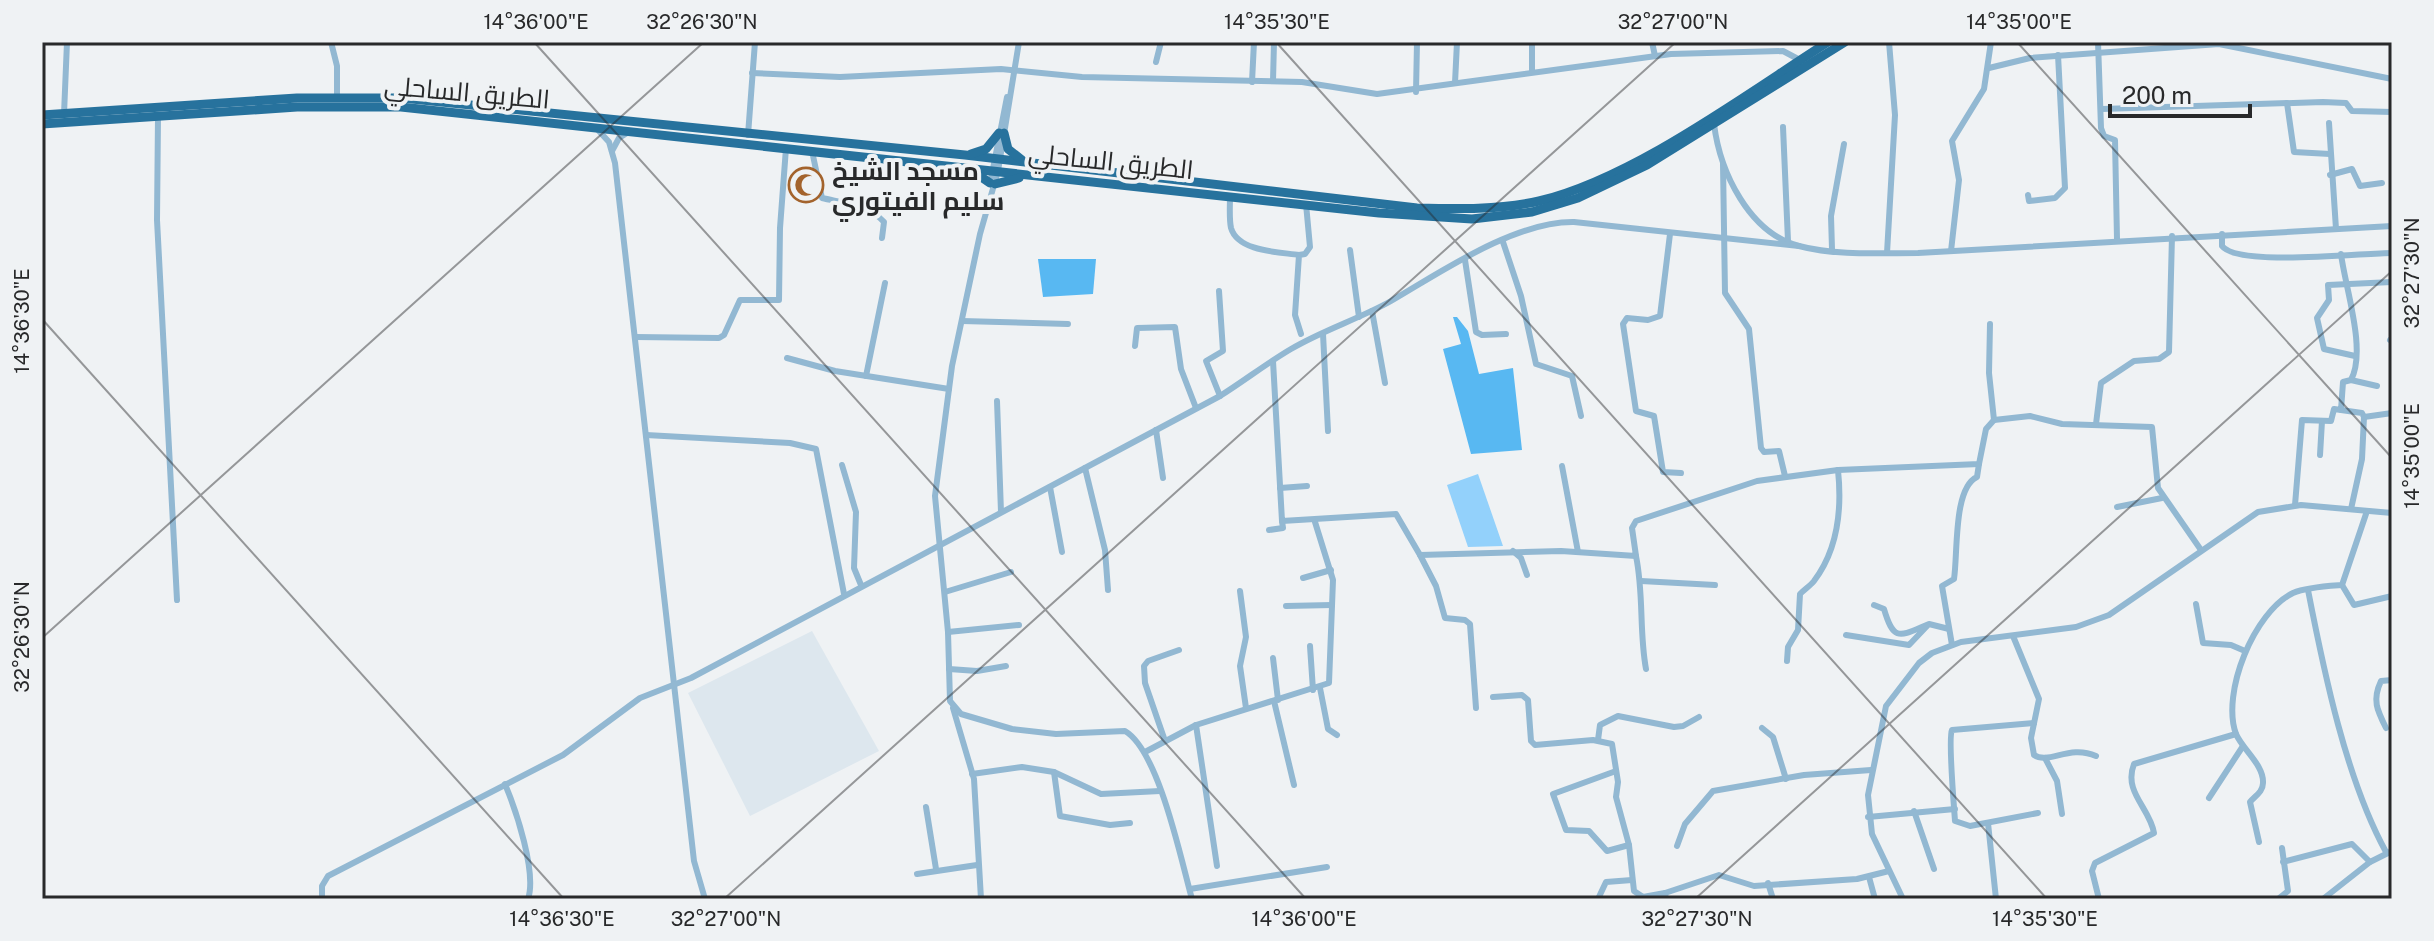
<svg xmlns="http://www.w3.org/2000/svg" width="2434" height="941" font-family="'Public Sans',Cairo,sans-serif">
<rect width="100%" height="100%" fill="#eff2f4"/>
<path fill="#dde7ee" d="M812 631 879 751 750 816 688 693Z"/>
<path fill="#93d1fb" d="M1478 474 1503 546 1468 547 1447 485Z"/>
<g fill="#58b8f2">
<path d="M1038 259H1096L1093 294 1043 297Z"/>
<path d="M1453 317H1457L1468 331 1479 374 1513 368 1522 450 1471 454 1443 349 1461 344Z"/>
</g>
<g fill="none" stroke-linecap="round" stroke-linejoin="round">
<g stroke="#92b8d2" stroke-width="6">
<path d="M331 42 337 66V98"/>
<path d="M1019 42 998 171 980 234 952 366 935 496 948 632 950 701 961 714 1012 729 1056 734 1125 731C1159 751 1181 860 1192 899"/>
<path d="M1652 42 1655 56"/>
<path d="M2098 42 2101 128 2104 136 2115 140 2117 239"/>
<path d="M1156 62 1161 42"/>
<path d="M1989 68 2030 58 2219 44 2392 79"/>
<path d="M1532 71V42"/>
<path d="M752 73 840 77 1001 69 1082 77 1302 82 1377 94 1671 54 1783 51 1800 60"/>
<path d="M1273 81 1274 42"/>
<path d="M1252 82 1254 42"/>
<path d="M1455 83 1457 42"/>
<path d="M1416 92 1417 42"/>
<path d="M2287 103 2294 152 2330 154"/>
<path d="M2102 109 2323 102 2346 103 2352 111 2392 112"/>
<path d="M64 114 67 42"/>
<path d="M158 117 157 220 177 600"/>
<path d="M2329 123 2336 229"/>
<path d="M1714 124C1720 172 1749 233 1799 246 1836 256 1880 253 1918 253L2392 226"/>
<path d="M1783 127 1788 241"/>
<path d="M598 130 609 142 615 163 694 861 705 899"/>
<path d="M748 135 755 42"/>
<path d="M612 151 619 138 627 133"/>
<path d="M812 151 822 198C843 203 869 205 884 222L882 238"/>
<path d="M1723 164 1725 293 1749 329 1761 448 1764 452 1779 451 1785 476"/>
<path d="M2330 175 2352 169 2360 186 2382 183"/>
<path d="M990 184 1007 97"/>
<path d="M2028 195 2029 201 2055 198 2065 188 2058 55"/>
<path d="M1230 196C1230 206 1229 219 1231 228 1238 252 1280 252 1299 255"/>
<path d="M1670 234 1660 316 1648 320 1627 318 1623 324 1636 411 1654 416 1663 472 1681 473"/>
<path d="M2222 234V246C2238 267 2361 253 2392 253"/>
<path d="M1503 242 1521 296 1536 364C1548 368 1560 372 1572 376L1581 416"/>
<path d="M1832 249 1831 216 1844 144"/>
<path d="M1350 250 1359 317"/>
<path d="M1951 251 1959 180 1952 141 1984 89 1991 42"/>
<path d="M1887 253 1895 115 1889 42"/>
<path d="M1465 260 1476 332 1482 335 1506 334"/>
<path d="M1219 291 1223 351 1206 361 1220 396"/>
<path d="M1372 311 1385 383"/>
<path d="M962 321 1068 324"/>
<path d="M1990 324 1989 373 1994 420"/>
<path d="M1301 334 1295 315 1299 255 1305 254 1310 247 1306 204"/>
<path d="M1323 334 1328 431"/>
<path d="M635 337 719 338 724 335 740 300H779L780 228 786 148"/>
<path d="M2390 340 2392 341"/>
<path d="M1135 346 1137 328 1175 327 1181 369 1196 408"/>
<path d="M2355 356 2324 349 2317 318 2329 300 2328 285 2392 282"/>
<path d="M787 358 835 371 949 389"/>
<path d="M1273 361 1282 521 1396 514 1420 555 1561 551 1636 556 1632 528 1636 521 1757 481 1838 470 1979 464 1986 429 1994 420 2030 416 2062 424 2152 427 2158 488 2201 550"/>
<path d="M866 376 885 283"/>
<path d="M2351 380 2377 386"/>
<path d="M997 401 1001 512"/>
<path d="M2341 410 2362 413 2364 417 2362 459 2351 509"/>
<path d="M2364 417 2392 413"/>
<path d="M2096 424 2101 383 2134 361 2159 359 2169 352 2172 236"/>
<path d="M1156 430 1163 478"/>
<path d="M646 435 790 443 816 449 844 594"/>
<path d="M2320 455 2322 421"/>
<path d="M842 465 856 512 854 568 861 585"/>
<path d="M1562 466 1578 552"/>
<path d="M1085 468 1105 550 1108 590"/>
<path d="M1050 487 1062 552"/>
<path d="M1280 488 1307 486"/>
<path d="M2295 505 2302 420 2331 421 2334 409 2341 410 2343 382 2351 380C2367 350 2345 287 2341 254"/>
<path d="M2117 507 2162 498"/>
<path d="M1269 530 1283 528 1282 521"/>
<path d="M1513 551 1521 558 1527 575"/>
<path d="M1420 555 1436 586 1445 618 1465 620 1470 624 1476 708"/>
<path d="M1636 556C1644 595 1639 631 1646 669"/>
<path d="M1303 578 1331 570"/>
<path d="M1641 581 1715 585"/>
<path d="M2342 585 2354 605 2392 596"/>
<path d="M2308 590C2324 672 2346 779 2386 852"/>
<path d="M1240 591 1246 637 1240 666 1246 708"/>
<path d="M945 592 1011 572"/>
<path d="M2196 604 2203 643 2231 645 2245 651"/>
<path d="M1874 605 1884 609C1894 643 1900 636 1929 624L1949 629"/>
<path d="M1286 606 1332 605"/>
<path d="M948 632 1019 625"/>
<path d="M1846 635 1909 645 1927 626"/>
<path d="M2013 636 2039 699 2031 738 2034 755C2049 765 2069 744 2096 756"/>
<path d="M1952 645 1942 586 1954 579C1958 554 1953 488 1977 477L1979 464"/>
<path d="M1310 646 1313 690"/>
<path d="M1273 658 1278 700"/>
<path d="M1787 661 1788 647 1798 630 1800 594C1805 589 1810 586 1814 581 1839 548 1842 508 1838 470"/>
<path d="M949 669 977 671 1006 666"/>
<path d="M1320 688 1328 729 1337 735"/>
<path d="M1493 697 1522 695 1528 700 1531 741 1535 745 1593 740 1612 744 1618 782 1616 797 1629 845 1634 891 1643 897 1665 893"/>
<path d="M1274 701 1294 785"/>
<path d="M953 708 974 779 981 899"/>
<path d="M2034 723 1952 730C1948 737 1954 806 1955 821L1970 826 2038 813"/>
<path d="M1196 725 1217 866"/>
<path d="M1762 728 1773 737 1786 779"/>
<path d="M2386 728C2377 710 2372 700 2381 681L2392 680"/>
<path d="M1598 740 1600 725 1618 716 1674 727 1683 726 1699 717"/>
<path d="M1165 741 1145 683 1144 666 1148 661 1179 650"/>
<path d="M1145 752 1196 725 1329 683 1333 580 1315 522"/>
<path d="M2045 758 2057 781 2062 814"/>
<path d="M1616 771 1553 794 1566 830 1589 831 1607 851 1629 845"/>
<path d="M1054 772 1060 816 1110 825 1130 823"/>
<path d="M972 774 1022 767 1054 772 1101 794 1160 791"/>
<path d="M505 784C516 810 537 873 528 899"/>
<path d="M2209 798 2243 746"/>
<path d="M926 807 936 869"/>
<path d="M1914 811 1934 869"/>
<path d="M1868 817 1955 809"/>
<path d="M1988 823 1996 899"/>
<path d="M2259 842 2250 802C2255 796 2263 792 2263 783 2264 765 2243 750 2236 734 2221 693 2254 612 2293 593 2307 587 2328 586 2342 585L2367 511"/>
<path d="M1677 846 1685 824 1713 791 1804 775 1871 770"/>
<path d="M2283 862 2352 844 2370 862"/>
<path d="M917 874 977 865"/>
<path d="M1869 877 1875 899"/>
<path d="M1768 883 1773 899"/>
<path d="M1190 889 1327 867"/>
<path d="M322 899V886L328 876 563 755 640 698 691 678 1220 396C1244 381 1267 363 1291 349 1323 330 1359 319 1391 301 1441 272 1515 221 1574 222L1799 246"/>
<path d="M1362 899H1390"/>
<path d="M1598 899 1606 882 1632 880"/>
<path d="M1666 899 1665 893 1719 875 1754 886 1857 879 1889 871"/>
<path d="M1903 899 1872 834 1868 795 1886 706 1919 663 1932 653 1961 642 2076 627 2109 615 2258 512 2301 505 2392 513"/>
<path d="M2099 899 2092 871 2095 863 2154 833C2150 808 2123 792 2134 764L2236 734"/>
<path d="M2278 899 2288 891 2282 848"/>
<path d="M2323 899 2370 862 2392 851"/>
</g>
<g stroke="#27729d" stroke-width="9">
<path d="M42 115 297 98H402L965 155 1417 208C1458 209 1499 210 1539 201 1634 178 1745 95 1828 42"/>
<path d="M42 124 297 107H401L1379 213 1472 219 1532 212 1578 198 1647 165 1845 42"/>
<path d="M1004 133 1008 149 1022 160"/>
<path d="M971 154 986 149 999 133"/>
<path d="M971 170 990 183"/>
<path d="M995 184 1019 178"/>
</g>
</g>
<path fill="none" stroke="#28292a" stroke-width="2" stroke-opacity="0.45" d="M534 42 1306 899M1276 42 2047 899M2017 42 2392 458M42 319 564 899M42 638 704 42M724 899 1676 42M1695 899 2392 271"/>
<defs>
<g id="mosque-ring" transform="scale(1.8)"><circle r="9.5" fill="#eff2f4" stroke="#a3632c" stroke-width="1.5"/><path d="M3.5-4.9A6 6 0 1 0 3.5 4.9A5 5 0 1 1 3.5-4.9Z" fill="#a3632c"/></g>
</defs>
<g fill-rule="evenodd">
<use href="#mosque-ring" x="806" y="185"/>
</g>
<g text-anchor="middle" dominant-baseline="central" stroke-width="8" stroke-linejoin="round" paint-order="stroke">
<g font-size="26" fill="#28292a" stroke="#eff2f4">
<text transform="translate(467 92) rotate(5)">الطريق الساحلي</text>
<text transform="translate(1111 161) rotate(6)">الطريق الساحلي</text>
</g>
<g font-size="26" font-weight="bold" fill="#28292a" stroke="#eff2f4" text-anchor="start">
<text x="832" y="170">مسجد الشيخ<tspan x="832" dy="30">سليم الفيتوري</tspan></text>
</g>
</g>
<rect width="2434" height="941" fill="none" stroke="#eff2f4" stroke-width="88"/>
<path d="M2110 104v12h140v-12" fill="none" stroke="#28292a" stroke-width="4"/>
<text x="2122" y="104" font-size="24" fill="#28292a" stroke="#eff2f4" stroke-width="6" paint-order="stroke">200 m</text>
<rect x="44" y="44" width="2346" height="853" fill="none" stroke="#28292a" stroke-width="3"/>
<g font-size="20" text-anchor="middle" fill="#28292a">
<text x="536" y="29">14°36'00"E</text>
<text x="702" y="29">32°26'30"N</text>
<text x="1277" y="29">14°35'30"E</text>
<text x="1673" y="29">32°27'00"N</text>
<text x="2019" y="29">14°35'00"E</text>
<text transform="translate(2412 273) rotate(-90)" y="7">32°27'30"N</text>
<text transform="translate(22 321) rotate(-90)" y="7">14°36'30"E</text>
<text transform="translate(2412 456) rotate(-90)" y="7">14°35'00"E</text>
<text transform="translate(22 637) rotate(-90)" y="7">32°26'30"N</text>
<text x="562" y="926">14°36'30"E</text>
<text x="726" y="926">32°27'00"N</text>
<text x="1304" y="926">14°36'00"E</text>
<text x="1697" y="926">32°27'30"N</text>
<text x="2045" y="926">14°35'30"E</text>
</g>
</svg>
